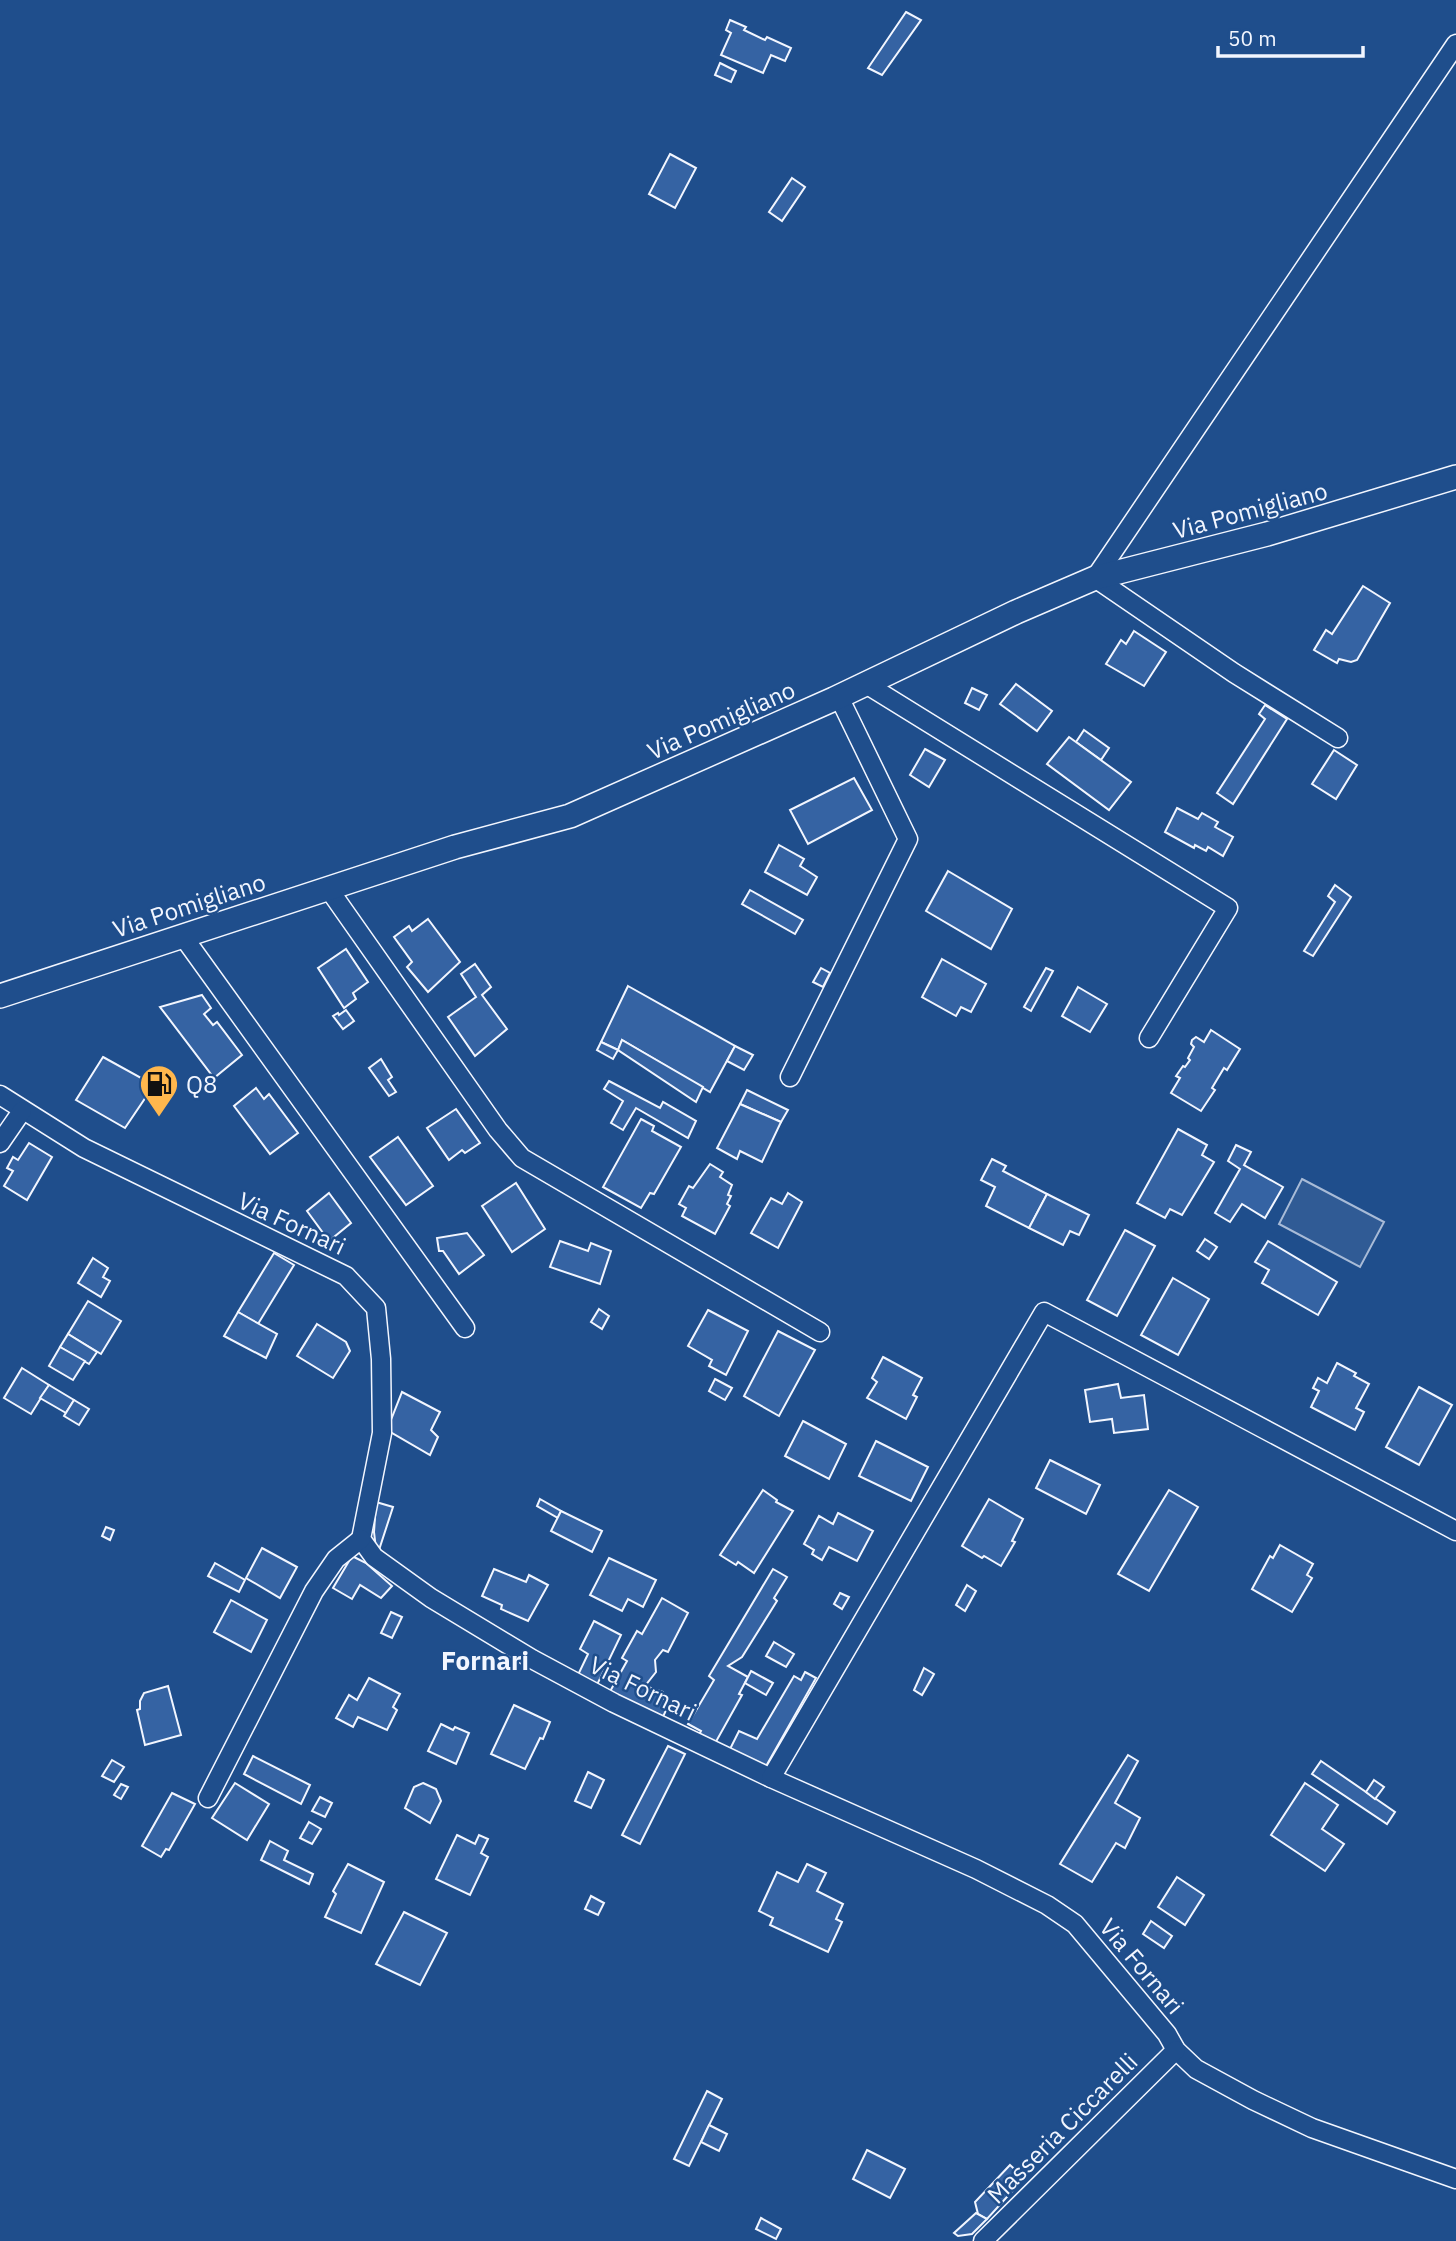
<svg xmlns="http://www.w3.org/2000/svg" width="1456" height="2241" font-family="'IBM Plex Sans',sans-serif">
<rect width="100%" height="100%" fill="#1f4e8c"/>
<path fill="#305b95" stroke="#a8bbd7" stroke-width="2" d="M1302 1179 1384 1222 1360 1267 1279 1224Z"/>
<g fill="#3563a3" stroke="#f2f6ff" stroke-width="2">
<path d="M906 12 921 20 882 75 868 68Z"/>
<path d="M730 20 746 27 744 30 765 40 767 37 791 48 785 61 771 55 763 73 721 55 731 33 726 30Z"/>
<path d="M720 63 736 71 731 82 715 75Z"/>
<path d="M670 154 696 168 675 208 649 194Z"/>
<path d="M792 178 805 187 782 221 769 212Z"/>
<path d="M1363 586 1390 603 1357 660 1351 662 1339 659 1337 663 1314 650 1326 630 1332 634Z"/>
<path d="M1134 631 1166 652 1144 686 1106 664 1121 640 1126 644Z"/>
<path d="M1016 684 1052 711 1037 731 1000 704Z"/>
<path d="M972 688 987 695 979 710 965 703Z"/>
<path d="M1265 705 1287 719 1233 804 1217 793 1265 719 1259 714Z"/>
<path d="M1084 730 1109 748 1101 760 1076 742Z"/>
<path d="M1069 737 1131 782 1109 810 1047 764Z"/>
<path d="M925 749 945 760 929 787 910 775Z"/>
<path d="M1334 750 1357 765 1336 799 1312 784Z"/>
<path d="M854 778 872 810 808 844 790 810Z"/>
<path d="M1177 808 1198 819 1202 813 1218 822 1215 827 1233 837 1223 856 1208 847 1206 851 1195 845 1194 848 1165 832Z"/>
<path d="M779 845 804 859 800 866 817 877 807 895 765 872Z"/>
<path d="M948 871 1012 909 991 949 926 911Z"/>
<path d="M1335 885 1351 897 1313 956 1304 951 1335 902 1328 896Z"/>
<path d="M750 890 803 920 795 934 742 904Z"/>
<path d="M428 919 460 962 428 992 407 967 412 962 394 937 409 926 412 931Z"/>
<path d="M346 949 368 982 353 993 356 999 344 1008 318 968Z"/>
<path d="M942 959 986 984 971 1012 961 1007 956 1016 922 997Z"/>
<path d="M475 964 491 987 482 995 507 1029 475 1056 448 1017 476 997 461 974Z"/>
<path d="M821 968 830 973 823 987 813 982Z"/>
<path d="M1046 968 1053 971 1031 1011 1024 1007Z"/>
<path d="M628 986 735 1046 710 1092 622 1040 618 1050 601 1042Z"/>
<path d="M1078 987 1107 1004 1090 1032 1062 1016Z"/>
<path d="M202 995 211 1008 204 1014 213 1025 217 1022 242 1055 214 1078 160 1007Z"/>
<path d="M346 1010 354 1021 343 1029 333 1016 338 1013 339 1015Z"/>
<path d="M1211 1030 1240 1049 1227 1070 1224 1068 1212 1088 1215 1090 1201 1111 1171 1093 1180 1078 1176 1076 1183 1066 1185 1067 1190 1060 1188 1058 1194 1047 1191 1044 1192 1040 1196 1037 1204 1042Z"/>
<path d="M622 1040 703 1087 696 1102 618 1050Z"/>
<path d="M601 1042 618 1050 613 1059 597 1050Z"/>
<path d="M735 1046 753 1055 744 1070 727 1061Z"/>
<path d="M103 1057 154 1085 125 1128 76 1100Z"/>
<path d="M381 1059 392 1077 388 1080 396 1092 389 1096 369 1068Z"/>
<path d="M609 1081 660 1108 663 1102 696 1121 688 1138 636 1108 623 1130 611 1123 623 1101 604 1089Z"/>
<path d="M256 1088 264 1099 269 1094 298 1133 270 1154 234 1106Z"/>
<path d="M747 1090 788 1110 781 1122 740 1104Z"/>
<path d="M740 1104 781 1122 762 1162 740 1151 737 1159 717 1148Z"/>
<path d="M456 1109 480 1143 465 1153 462 1150 449 1160 427 1128Z"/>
<path d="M641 1119 654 1126 652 1131 681 1147 654 1194 650 1193 641 1208 603 1187Z"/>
<path d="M1178 1129 1207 1145 1202 1155 1214 1162 1182 1215 1170 1209 1165 1218 1137 1203Z"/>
<path d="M398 1137 433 1186 406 1205 370 1157Z"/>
<path d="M29 1143 52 1157 27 1200 4 1186 13 1171 7 1168 13 1157 18 1160Z"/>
<path d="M1236 1145 1251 1152 1244 1165 1283 1187 1265 1218 1242 1204 1230 1222 1215 1213 1240 1169 1228 1161Z"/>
<path d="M992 1159 1006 1166 1003 1171 1047 1194 1029 1228 986 1206 995 1187 981 1180Z"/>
<path d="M710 1164 723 1172 720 1177 732 1185 728 1195 731 1196 727 1204 730 1206 715 1234 682 1216 686 1208 679 1204 689 1186 693 1188Z"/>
<path d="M516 1183 545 1229 512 1252 482 1206Z"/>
<path d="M329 1193 351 1223 329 1241 307 1211Z"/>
<path d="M788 1193 802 1202 778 1248 751 1233 771 1198 782 1204Z"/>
<path d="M1047 1194 1089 1215 1079 1235 1070 1231 1063 1245 1029 1228Z"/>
<path d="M1125 1230 1155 1246 1117 1316 1087 1300Z"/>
<path d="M467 1233 484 1255 459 1274 443 1251H439L437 1238Z"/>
<path d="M1205 1239 1217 1247 1209 1259 1197 1251Z"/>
<path d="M560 1241 588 1251 591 1243 611 1251 600 1284 550 1267Z"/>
<path d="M1268 1241 1337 1282 1318 1315 1262 1283 1269 1270 1255 1262Z"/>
<path d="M274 1253 294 1265 258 1324 238 1312Z"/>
<path d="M93 1258 108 1268 103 1277 110 1281 101 1297 78 1283Z"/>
<path d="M1173 1278 1209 1299 1178 1355 1141 1335Z"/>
<path d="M88 1301 121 1321 101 1354 68 1334Z"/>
<path d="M599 1309 609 1316 602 1329 591 1322Z"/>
<path d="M708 1310 748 1331 726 1375 709 1366 712 1360 688 1346Z"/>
<path d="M238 1312 277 1334 266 1358 224 1336Z"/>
<path d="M317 1324 346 1342 350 1351 333 1378 297 1356Z"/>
<path d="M778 1331 815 1350 779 1416 744 1396Z"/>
<path d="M68 1334 97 1352 89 1364 60 1347Z"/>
<path d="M60 1347 85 1361 73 1380 49 1366Z"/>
<path d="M883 1357 922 1378 913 1395 917 1397 906 1419 867 1398 877 1382 872 1378Z"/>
<path d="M1337 1363 1356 1373 1354 1376 1369 1384 1356 1408 1364 1412 1355 1430 1311 1407 1319 1391 1313 1388 1318 1378 1327 1383Z"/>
<path d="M22 1368 49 1385 31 1414 4 1398Z"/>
<path d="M715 1379 732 1388 725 1400 709 1391Z"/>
<path d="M1118 1384 1121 1398 1144 1395 1148 1429 1114 1433 1112 1419 1090 1422 1085 1390Z"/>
<path d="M49 1385 74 1400 66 1413 40 1398Z"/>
<path d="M1419 1387 1452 1405 1419 1465 1386 1447Z"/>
<path d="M402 1392 440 1412 431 1430 438 1437 430 1455 387 1430Z"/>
<path d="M74 1400 89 1409 79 1425 64 1416Z"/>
<path d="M803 1421 846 1444 829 1479 785 1456Z"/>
<path d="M876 1441 928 1467 911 1501 859 1476Z"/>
<path d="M1050 1460 1100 1485 1086 1514 1036 1488Z"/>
<path d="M763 1490 777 1500 776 1502 793 1511 754 1573 738 1562 736 1565 720 1555Z"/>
<path d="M1169 1490 1198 1507 1149 1591 1118 1574Z"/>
<path d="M540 1499 561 1511 558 1518 537 1506Z"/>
<path d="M989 1499 1023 1519 1012 1541 1015 1542 1001 1566 984 1556 982 1558 962 1546Z"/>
<path d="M376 1502 393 1507 379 1550 376 1549 374 1532Z"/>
<path d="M561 1511 602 1531 592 1552 551 1531Z"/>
<path d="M838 1513 873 1531 857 1561 829 1547 822 1560 812 1554 814 1550 804 1544 819 1516 833 1524Z"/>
<path d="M106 1527 114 1530 110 1540 102 1536Z"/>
<path d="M1280 1545 1313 1564 1307 1575 1312 1578 1292 1612 1252 1589 1270 1556 1273 1558Z"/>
<path d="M262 1548 297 1567 280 1598 246 1578Z"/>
<path d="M352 1556 366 1563 392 1586 381 1598 360 1585 352 1599 333 1588Z"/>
<path d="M609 1558 656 1580 643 1607 628 1599 622 1611 590 1595Z"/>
<path d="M215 1563 245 1580 239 1592 208 1576Z"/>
<path d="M494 1569 526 1582 529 1575 548 1585 528 1621 501 1609 502 1605 482 1596Z"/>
<path d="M773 1569 787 1577 774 1598 777 1601 742 1657 728 1666 748 1677 739 1694 742 1695 713 1747 697 1739 701 1731 688 1724 714 1680 709 1676Z"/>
<path d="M967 1585 976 1591 965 1611 956 1605Z"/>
<path d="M840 1593 849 1597 842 1609 834 1604Z"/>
<path d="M662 1598 688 1613 668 1652 663 1650 655 1660 656 1672 645 1686 663 1692 664 1699 669 1704 661 1721 608 1695 627 1661 622 1658 637 1631 642 1634Z"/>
<path d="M231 1600 267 1620 251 1652 214 1632Z"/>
<path d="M391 1612 402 1617 392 1638 381 1633Z"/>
<path d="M594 1621 621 1635 595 1689 576 1679 588 1654 580 1649Z"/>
<path d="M774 1642 794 1654 786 1667 766 1656Z"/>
<path d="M924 1668 934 1674 922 1695 914 1690Z"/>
<path d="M751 1671 773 1683 766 1695 745 1683Z"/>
<path d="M805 1672 816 1678 765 1768 729 1751 739 1731 757 1739 794 1676 801 1680Z"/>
<path d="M369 1678 400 1694 393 1707 397 1710 387 1730 358 1717 353 1727 336 1718 349 1695 357 1700Z"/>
<path d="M168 1686 181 1735 145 1745 137 1710 140 1709V1701L144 1693Z"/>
<path d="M514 1705 550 1722 543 1739 540 1738 525 1769 491 1754Z"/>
<path d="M441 1724 453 1730 455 1727 469 1733 456 1764 428 1751Z"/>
<path d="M668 1746 685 1754 640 1844 622 1835Z"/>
<path d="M1128 1755 1138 1761 1115 1803 1140 1818 1125 1848 1116 1843 1092 1882 1060 1864Z"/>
<path d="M253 1756 310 1785 301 1804 244 1774Z"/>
<path d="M112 1760 124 1767 114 1782 102 1776Z"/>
<path d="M1321 1761 1395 1812 1387 1824 1312 1774Z"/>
<path d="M588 1772 604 1780 591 1808 575 1801Z"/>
<path d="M1374 1780 1384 1787 1375 1799 1366 1792Z"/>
<path d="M235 1783 269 1804 247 1840 212 1818Z"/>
<path d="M423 1783 436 1789 441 1801 430 1823 405 1808 414 1787Z"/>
<path d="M1305 1783 1338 1805 1322 1829 1344 1844 1325 1871 1271 1835Z"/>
<path d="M121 1784 128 1787 121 1799 114 1795Z"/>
<path d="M172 1793 195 1804 169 1850 166 1849 161 1857 142 1846Z"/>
<path d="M320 1797 332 1803 325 1817 312 1811Z"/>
<path d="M309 1822 321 1829 312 1844 300 1838Z"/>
<path d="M457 1835 475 1844 479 1835 488 1839 481 1853 488 1857 470 1895 436 1879Z"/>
<path d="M270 1841 288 1851 284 1860 313 1874 309 1884 261 1860Z"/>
<path d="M348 1864 384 1882 361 1933 325 1917 336 1894 333 1891Z"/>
<path d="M807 1864 826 1873 817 1891 843 1904 836 1919 842 1922 828 1952 770 1925 773 1918 759 1911 777 1872 798 1882Z"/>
<path d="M1177 1877 1204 1895 1185 1925 1158 1907Z"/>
<path d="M591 1896 604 1903 598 1915 585 1909Z"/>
<path d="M404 1912 447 1933 420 1985 376 1964Z"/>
<path d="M1151 1921 1172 1936 1164 1948 1143 1934Z"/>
<path d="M707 2091 722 2099 689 2166 674 2159Z"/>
<path d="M709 2125 727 2134 719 2151 701 2142Z"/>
<path d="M867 2150 905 2169 890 2198 853 2179Z"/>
<path d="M1010 2165 1024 2178 987 2219 978 2214 975 2202Z"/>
<path d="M976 2213 987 2219 972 2234 958 2236 954 2233Z"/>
<path d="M761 2218 781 2229 776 2239 756 2229Z"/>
</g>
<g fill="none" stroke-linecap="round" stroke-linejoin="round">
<g stroke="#f2f6ff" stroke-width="21">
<g id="minor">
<path d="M866 684 1228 908 1149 1038"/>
<path d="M1338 738 1234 673 1095 578 1456 44"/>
<path d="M328 888 498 1130 522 1158 820 1332"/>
<path d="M182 935 465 1328"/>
<path d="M790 1077 908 839 839 697"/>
<path d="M0 1095 84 1148 346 1276 376 1308 381 1359 382 1433 361 1539 374 1557 431 1598 532 1659 614 1703 771 1778 976 1869 1047 1905 1075 1924 1167 2034 1176 2050 1196 2069 1253 2100 1312 2128 1456 2179"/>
<path d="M0 1143 22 1111"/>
<path d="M771 1778 1044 1312 1456 1531"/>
<path d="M208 1798 314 1591 336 1559 361 1539"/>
<path d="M983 2241 1176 2050"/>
</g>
</g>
<g stroke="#f2f6ff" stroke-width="26">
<path id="tertiary" d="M0 996 455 847 570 816 834 699 1016 612 1095 578 1267 534 1456 477"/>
</g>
<use href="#minor" stroke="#1f4e8c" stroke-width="18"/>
<use href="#tertiary" stroke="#1f4e8c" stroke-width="23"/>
</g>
<defs>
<g id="fuel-pin" transform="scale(2.0125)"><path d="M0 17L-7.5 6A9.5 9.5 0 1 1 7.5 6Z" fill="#ffb74d" stroke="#1f4e8c"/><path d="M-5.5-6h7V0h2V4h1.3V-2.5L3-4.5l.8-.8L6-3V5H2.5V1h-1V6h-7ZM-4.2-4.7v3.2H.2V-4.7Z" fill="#111"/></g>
</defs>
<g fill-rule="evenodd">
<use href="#fuel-pin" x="159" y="1084"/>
</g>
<g text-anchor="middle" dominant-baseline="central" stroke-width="5" stroke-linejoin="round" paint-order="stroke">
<g font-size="24" fill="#f2f6ff" stroke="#1f4e8c">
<text transform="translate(1250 510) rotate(-15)">Via Pomigliano</text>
<text transform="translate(721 720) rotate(-24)">Via Pomigliano</text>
<text transform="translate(189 905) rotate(-18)">Via Pomigliano</text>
<text transform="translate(292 1223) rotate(25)">Via Fornari</text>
<text transform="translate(643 1688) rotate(26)">Via Fornari</text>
<text transform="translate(1142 1966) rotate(50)">Via Fornari</text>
<text transform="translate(1062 2128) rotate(-45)">Masseria Ciccarelli</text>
</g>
<g font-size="24" fill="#f2f6ff" stroke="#1f4e8c" text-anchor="start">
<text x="186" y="1084">Q8</text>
</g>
<g font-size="26" font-weight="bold" fill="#f2f6ff" stroke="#1f4e8c">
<text x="485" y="1660">Fornari</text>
</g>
</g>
<path d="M1218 46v10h145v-10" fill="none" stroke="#f2f6ff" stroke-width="3.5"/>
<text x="1228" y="46" font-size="21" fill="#f2f6ff" stroke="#1f4e8c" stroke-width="5" paint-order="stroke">50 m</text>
</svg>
